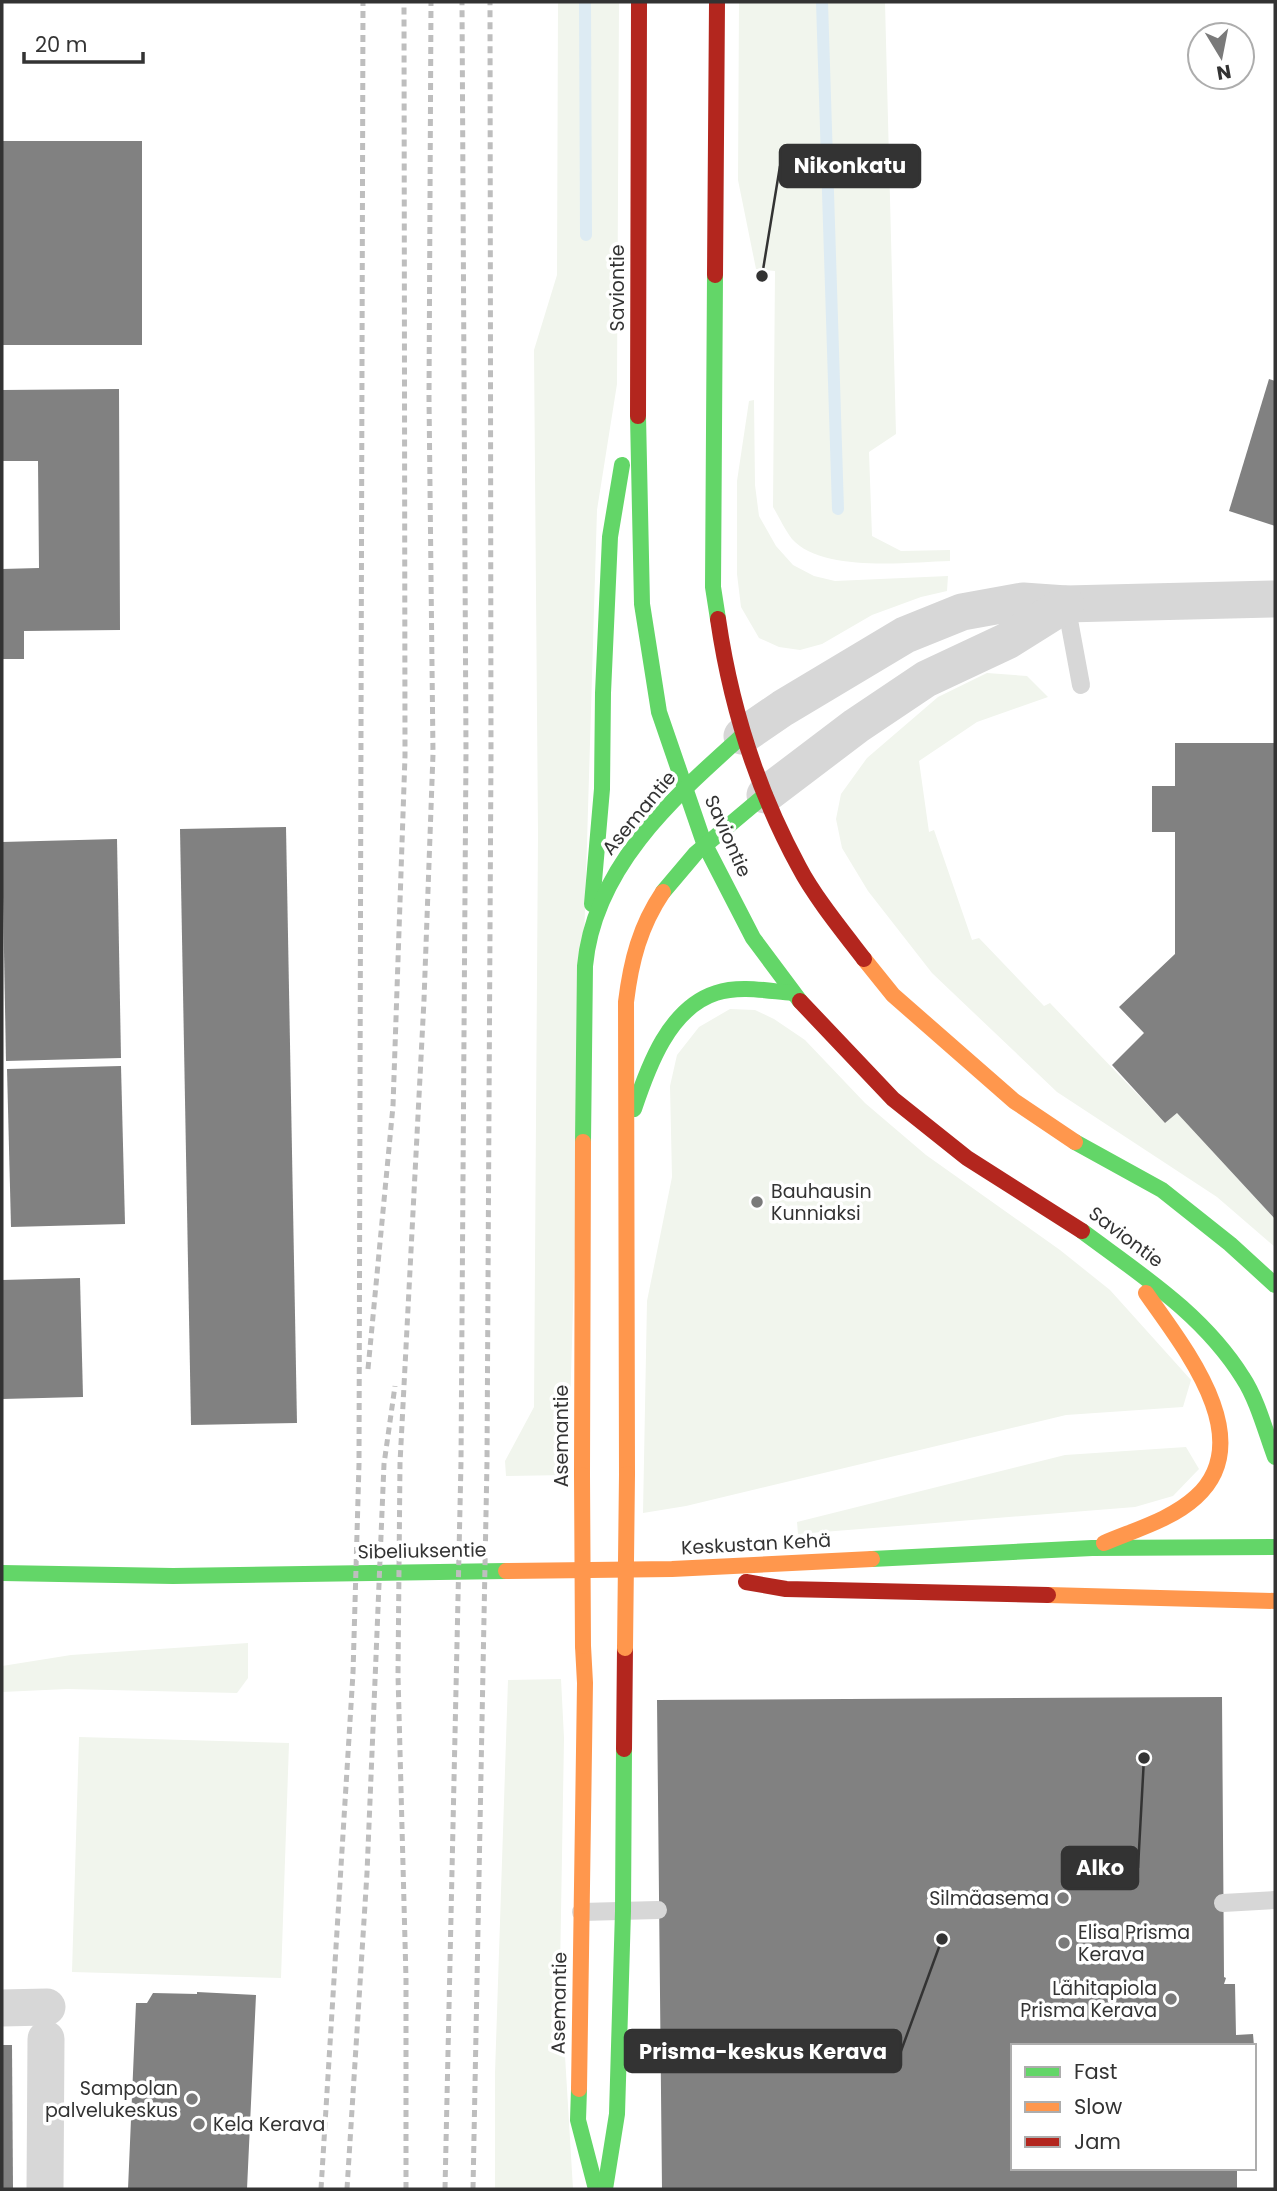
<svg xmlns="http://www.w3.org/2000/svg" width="1277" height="2191" font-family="Poppins,sans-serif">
<rect width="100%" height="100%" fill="#fff"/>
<g fill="#f1f5ed">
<path d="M558 2H619L617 384 597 510 568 1475 506 1476 505 1461 534 1407 538 834 534 350 557 275Z"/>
<path d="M739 2H885L896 434 869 452 872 536 901 551 950 550V561C908 562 822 573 792 539 785 530 779 517 773 507L775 271 756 269 738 180Z"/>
<path d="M754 400 755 485 759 516 776 546 793 565 814 576 835 581 948 576 947 591 921 597 872 615 822 644 800 650 779 647 759 638 741 607 737 574V481L749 401Z"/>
<path d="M987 673 1027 676 1048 697 977 722 919 761 929 832 934 830 972 940 979 938 1044 1006 1050 1003 1165 1123 1177 1113 1275 1219V1247L1217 1197 1057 1092 932 973 868 891 842 848 836 819 841 794 867 758 938 697Z"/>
<path d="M730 1009 755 1010 774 1019 805 1040 865 1103 926 1155 1060 1250 1110 1290 1191 1380 1183 1407 1066 1415 686 1506 643 1513 647 1301 672 1177 670 1086 677 1055 699 1027Z"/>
<path d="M1186 1447 1199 1469 1173 1496 1135 1507 798 1534 797 1522 1065 1455Z"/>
<path d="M248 1643V1678L237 1693 67 1689 2 1692V1666L71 1655Z"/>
<path d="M561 1679 564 1738 560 1972 573 2189H495V2073L508 1680Z"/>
<path d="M79 1737 289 1743 281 1978 72 1972Z"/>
</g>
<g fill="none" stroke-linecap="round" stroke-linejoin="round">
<g stroke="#ddebf3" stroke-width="12">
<path d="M585 2 586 235"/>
<path d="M822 2 838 509"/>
</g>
</g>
<g fill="#818181">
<rect x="2" y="141" width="140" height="204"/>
<path d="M1269 379 1275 381V526L1229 511Z"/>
<path d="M119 389 120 630 24 631V659H2V569L39 568 38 461H2V390Z"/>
<path d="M1175 743H1275V1219L1177 1113 1165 1123 1112 1065 1144 1033 1119 1007 1175 954V832H1152V786H1175Z"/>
<path d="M286 827 297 1423 191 1425 180 829Z"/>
<path d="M117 839 121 1058 6 1061 2 842Z"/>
<path d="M121 1066 125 1224 11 1227 7 1069Z"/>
<path d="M80 1278 83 1397 2 1399V1280Z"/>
<path d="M1222 1697 1224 1977 1226 1978 1224 1984H1235L1236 2035 1253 2034 1254 2046H1013V2168H1237V2189H662L657 1700Z"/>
<path d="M197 1992 256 1995 247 2189H128L136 2003H147L153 1993 197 1994Z"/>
<path d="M2 2045H12L13 2189H2Z"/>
</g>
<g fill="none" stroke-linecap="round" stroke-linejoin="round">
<g stroke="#d7d7d7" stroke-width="18">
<path d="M1066 604 1081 685"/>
<path d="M1223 1903 1275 1900"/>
<path d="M581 1912 658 1910"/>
</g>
<g stroke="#d7d7d7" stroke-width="37">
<path d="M742 736 783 708 905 635 962 612 1023 601 1066 604 1275 599"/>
<path d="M765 795 856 726 926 679 1007 641 1066 604"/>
<path d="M2 2008 47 2007"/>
<path d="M45 2189 46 2039"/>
</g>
<g stroke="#63d668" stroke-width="16">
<path d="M715 275 713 587 718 619"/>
<path d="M638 416 642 604 659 712 704 843 753 938 800 1001"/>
<path d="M663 892 696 853 765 795"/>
<path d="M592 904 602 789 603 693 610 537 622 465"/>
<path d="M634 1109C648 1067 669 1008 716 993 740 985 768 991 792 993"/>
<path d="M583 1142 585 966C594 867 673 798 742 736"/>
<path d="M1075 1142 1162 1190 1230 1244 1275 1285"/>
<path d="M1082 1231C1141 1275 1203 1314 1243 1378 1257 1399 1266 1433 1275 1457"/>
<path d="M872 1559 1092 1548 1275 1547"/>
<path d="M2 1573 173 1576 506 1571"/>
<path d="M579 2089 578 2120 596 2189"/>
<path d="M605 2189 617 2114 623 1911 624 1749"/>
</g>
<g stroke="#ff974d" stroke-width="16">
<path d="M864 959 893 995 1014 1101 1075 1142"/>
<path d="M627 1474 626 1002C631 961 640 926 663 892"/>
<path d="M582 1475 583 1142"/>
<path d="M1104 1543C1134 1530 1171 1520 1196 1497 1260 1439 1182 1345 1146 1293"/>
<path d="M506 1571 672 1569 872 1559"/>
<path d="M1048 1595 1275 1601"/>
<path d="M579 2089 585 1683 583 1646"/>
</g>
<g stroke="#b3261e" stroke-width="16">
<path d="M715 275 717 2"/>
<path d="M638 416 639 2"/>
<path d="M718 619C731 708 756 788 799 867 814 896 844 933 864 959"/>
<path d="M800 1001 893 1099 967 1158 1082 1231"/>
<path d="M746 1582 786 1589 1048 1595"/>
<path d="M624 1749 625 1648"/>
</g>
<g stroke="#bebebe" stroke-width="5" stroke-dasharray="7 5" stroke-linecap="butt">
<path d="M368 1369 393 1106 405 756 404 2"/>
<path d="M321 2189 353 1673 359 1464 363 2"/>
<path d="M347 2189 367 1873 384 1464 395 1386"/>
<path d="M406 2189V1979L398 1675 400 1463 424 1000 433 754 429 398 431 2"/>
<path d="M445 2189 461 1462 466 751 462 2"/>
<path d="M473 2189 487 1462 491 753 490 2"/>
</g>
<g stroke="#ff974d" stroke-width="16">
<path d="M582 1475 583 1646"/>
<path d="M625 1648 627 1474"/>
</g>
</g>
<g fill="#7a7a7a" stroke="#fff" stroke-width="2.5">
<circle cx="757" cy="1202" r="7"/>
<circle cx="1063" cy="1898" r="7"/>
<circle cx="1064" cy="1943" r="7"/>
<circle cx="1171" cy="1999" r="7"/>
<circle cx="192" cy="2099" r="7"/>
<circle cx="199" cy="2124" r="7"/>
</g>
<g text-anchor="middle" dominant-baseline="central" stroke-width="7" stroke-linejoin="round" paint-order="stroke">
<g font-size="19" fill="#333" stroke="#fff">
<text transform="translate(617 288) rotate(-90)">Saviontie</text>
<text transform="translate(639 813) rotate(-50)">Asemantie</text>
<text transform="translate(728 836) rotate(66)">Saviontie</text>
<text transform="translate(1126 1237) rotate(37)">Saviontie</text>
<text transform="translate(561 1436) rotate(-90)">Asemantie</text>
<text transform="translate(756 1544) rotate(-3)">Keskustan Kehä</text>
<text transform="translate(422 1551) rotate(-1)">Sibeliuksentie</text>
<text transform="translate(559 2003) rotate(-89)">Asemantie</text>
</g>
<g font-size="19" fill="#333" stroke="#fff" text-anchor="start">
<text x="771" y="1191">Bauhausin<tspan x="771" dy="22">Kunniaksi</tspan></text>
<text x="1049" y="1898" text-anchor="end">Silmäasema</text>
<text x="1078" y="1932">Elisa Prisma<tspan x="1078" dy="22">Kerava</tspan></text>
<text x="1157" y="1988" text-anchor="end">Lähitapiola<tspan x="1157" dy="22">Prisma Kerava</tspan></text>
<text x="178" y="2088" text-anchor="end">Sampolan<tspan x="178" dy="22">palvelukeskus</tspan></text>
<text x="213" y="2124">Kela Kerava</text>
</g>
</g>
<path fill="none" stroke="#333" stroke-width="2.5" d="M762 276L780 166M1144 1758L1138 1868M942 1939L901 2051"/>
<g fill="#333" stroke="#fff" stroke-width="2.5">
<circle cx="762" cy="276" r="7"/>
<circle cx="1144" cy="1758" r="7"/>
<circle cx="942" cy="1939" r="7"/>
</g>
<g fill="#333" stroke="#333" stroke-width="2.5">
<rect x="780" y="145" width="140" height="42" rx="7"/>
<rect x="1062" y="1847" width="76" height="42" rx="7"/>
<rect x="625" y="2030" width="276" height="42" rx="7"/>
</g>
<g font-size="21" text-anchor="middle" font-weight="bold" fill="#fff">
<text x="850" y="173">Nikonkatu</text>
<text x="1100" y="1875">Alko</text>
<text x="763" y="2059">Prisma-keskus Kerava</text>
</g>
<rect width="1277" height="2191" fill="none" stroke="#333333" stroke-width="7"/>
<rect x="1011" y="2044" width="245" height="126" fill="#ffffff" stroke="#adadad" stroke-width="2"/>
<rect x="1025" y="2067" width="35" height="10" fill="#63d668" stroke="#adadad" stroke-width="2"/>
<text x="1074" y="2079" font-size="21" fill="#333333">Fast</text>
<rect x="1025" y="2102" width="35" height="10" fill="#ff974d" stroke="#adadad" stroke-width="2"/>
<text x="1074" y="2114" font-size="21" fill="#333333">Slow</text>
<rect x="1025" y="2137" width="35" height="10" fill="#b3261e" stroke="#adadad" stroke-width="2"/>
<text x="1074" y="2149" font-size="21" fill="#333333">Jam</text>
<g transform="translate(1221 56) rotate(170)"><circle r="33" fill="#ffffff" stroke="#adadad" stroke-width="2"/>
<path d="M0-5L12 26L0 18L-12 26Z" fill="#7a7a7a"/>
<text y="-10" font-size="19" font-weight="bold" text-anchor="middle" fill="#333333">N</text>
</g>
<path d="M24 52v10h119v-10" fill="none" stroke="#333333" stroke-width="3.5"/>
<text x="35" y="52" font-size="21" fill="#333333" stroke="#ffffff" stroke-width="5" paint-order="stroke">20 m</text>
</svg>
